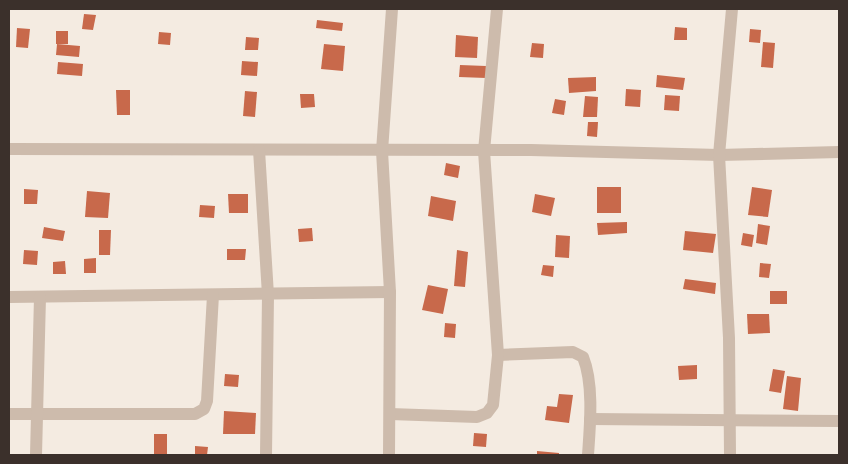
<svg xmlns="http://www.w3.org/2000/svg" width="848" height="464" font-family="'Fira Sans Condensed',sans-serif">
<rect width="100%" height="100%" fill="#f4ebe1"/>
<g fill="#c8694b">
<path d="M84 14 96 15 93 30 82 29Z"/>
<path d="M317 20 343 23 342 31 316 28Z"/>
<path d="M675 27 687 28V40H674Z"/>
<path d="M17 28 30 29 28 48 16 47Z"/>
<path d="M750 29 761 30 760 43 749 42Z"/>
<rect x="56" y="31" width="12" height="13"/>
<path d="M159 32 171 33 170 45 158 44Z"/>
<path d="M456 35 478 37 477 58 455 57Z"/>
<path d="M246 37 259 38 258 50H245Z"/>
<path d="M763 42 775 43 773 68 761 67Z"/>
<path d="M532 43 544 44 543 58 530 57Z"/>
<path d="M57 44 80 46 79 57 56 55Z"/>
<path d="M324 44 345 46 343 71 321 69Z"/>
<path d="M242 61 258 62 257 76 241 75Z"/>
<path d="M58 62 83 64 82 76 57 74Z"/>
<path d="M460 65 486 66V78L459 77Z"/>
<path d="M657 75 685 78 683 90 656 87Z"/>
<path d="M596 77V91L569 93 568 78Z"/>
<path d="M626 89 641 90 640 107 625 106Z"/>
<path d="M116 90H130V115H117Z"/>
<path d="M245 91 257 92 255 117 243 116Z"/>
<path d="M300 94H314L315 107 301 108Z"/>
<path d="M665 95 680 96 679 111 664 110Z"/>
<path d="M585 96 598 97 597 117H583Z"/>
<path d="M555 99 566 101 564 115 552 113Z"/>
<path d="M588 122H598L597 137 587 136Z"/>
<path d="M446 163 460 166 458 178 444 175Z"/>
<rect x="597" y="187" width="24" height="26"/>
<path d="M752 187 772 190 768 217 748 215Z"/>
<path d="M24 189 38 190 37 204H24Z"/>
<path d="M87 191 110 193 108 218 85 217Z"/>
<path d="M228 194H248V213H229Z"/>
<path d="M535 194 555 198 551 216 532 212Z"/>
<path d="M431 196 456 201 453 221 428 216Z"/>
<path d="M200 205 215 206 214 218 199 217Z"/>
<path d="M627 222V233L598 235 597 223Z"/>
<path d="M758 224 770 226 767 245 756 243Z"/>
<path d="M44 227 65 231 63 241 42 238Z"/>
<path d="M312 228 313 241 299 242 298 229Z"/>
<path d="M99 230H111L110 255H99Z"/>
<path d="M685 231 716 234 713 253 683 250Z"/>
<path d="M743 233 754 235 752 247 741 245Z"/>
<path d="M556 235 570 236 569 258 555 257Z"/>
<path d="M227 249H246L245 260H227Z"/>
<path d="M24 250 38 251 37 265 23 264Z"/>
<path d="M457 250 468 252 465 287 454 286Z"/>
<path d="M96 258V273H84V259Z"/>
<path d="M65 261 66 274H53V262Z"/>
<path d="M760 263 771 264 769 278 759 277Z"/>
<path d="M543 265 554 266 553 277 541 275Z"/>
<path d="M685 279 716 283 715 294 683 289Z"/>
<path d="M428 285 448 289 443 314 422 310Z"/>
<rect x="770" y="291" width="17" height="13"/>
<path d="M747 314H769L770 333 748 334Z"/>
<path d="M445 323 456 324 455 338 444 337Z"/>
<path d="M697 365V379L679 380 678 366Z"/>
<path d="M773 369 785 371 781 393 769 391Z"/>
<path d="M225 374 239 375 238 387 224 386Z"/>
<path d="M787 376 801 378 798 411 783 409Z"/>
<path d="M559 394 573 395 569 423 545 420 547 406 557 407Z"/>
<path d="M224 411 256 413 255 434H223Z"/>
<path d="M474 433 487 434 486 447 473 446Z"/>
<rect x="154" y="434" width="13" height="21"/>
<path d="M195 446 208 447 207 455H195Z"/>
<path d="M537 451 559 453V455H537Z"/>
</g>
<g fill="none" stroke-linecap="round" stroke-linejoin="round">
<g stroke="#cdbbac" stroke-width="12">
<path d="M9 149 531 150 719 155 839 152"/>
<path d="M259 150 268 295 266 455"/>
<path d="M9 297 390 292"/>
<path d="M498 355 573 352 583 357C594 384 590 426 588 455"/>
<path d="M9 414H195L204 409 207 401 213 295"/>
<path d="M390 414 477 417 487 413 493 405 498 355 484 151 497 9"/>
<path d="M590 419 839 421"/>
<path d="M36 455 40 297"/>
<path d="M389 455 390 292 382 151 392 9"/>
<path d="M730 455 729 338 719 155 732 9"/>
</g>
</g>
<rect width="848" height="464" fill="none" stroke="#3b302b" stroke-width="20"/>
</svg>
